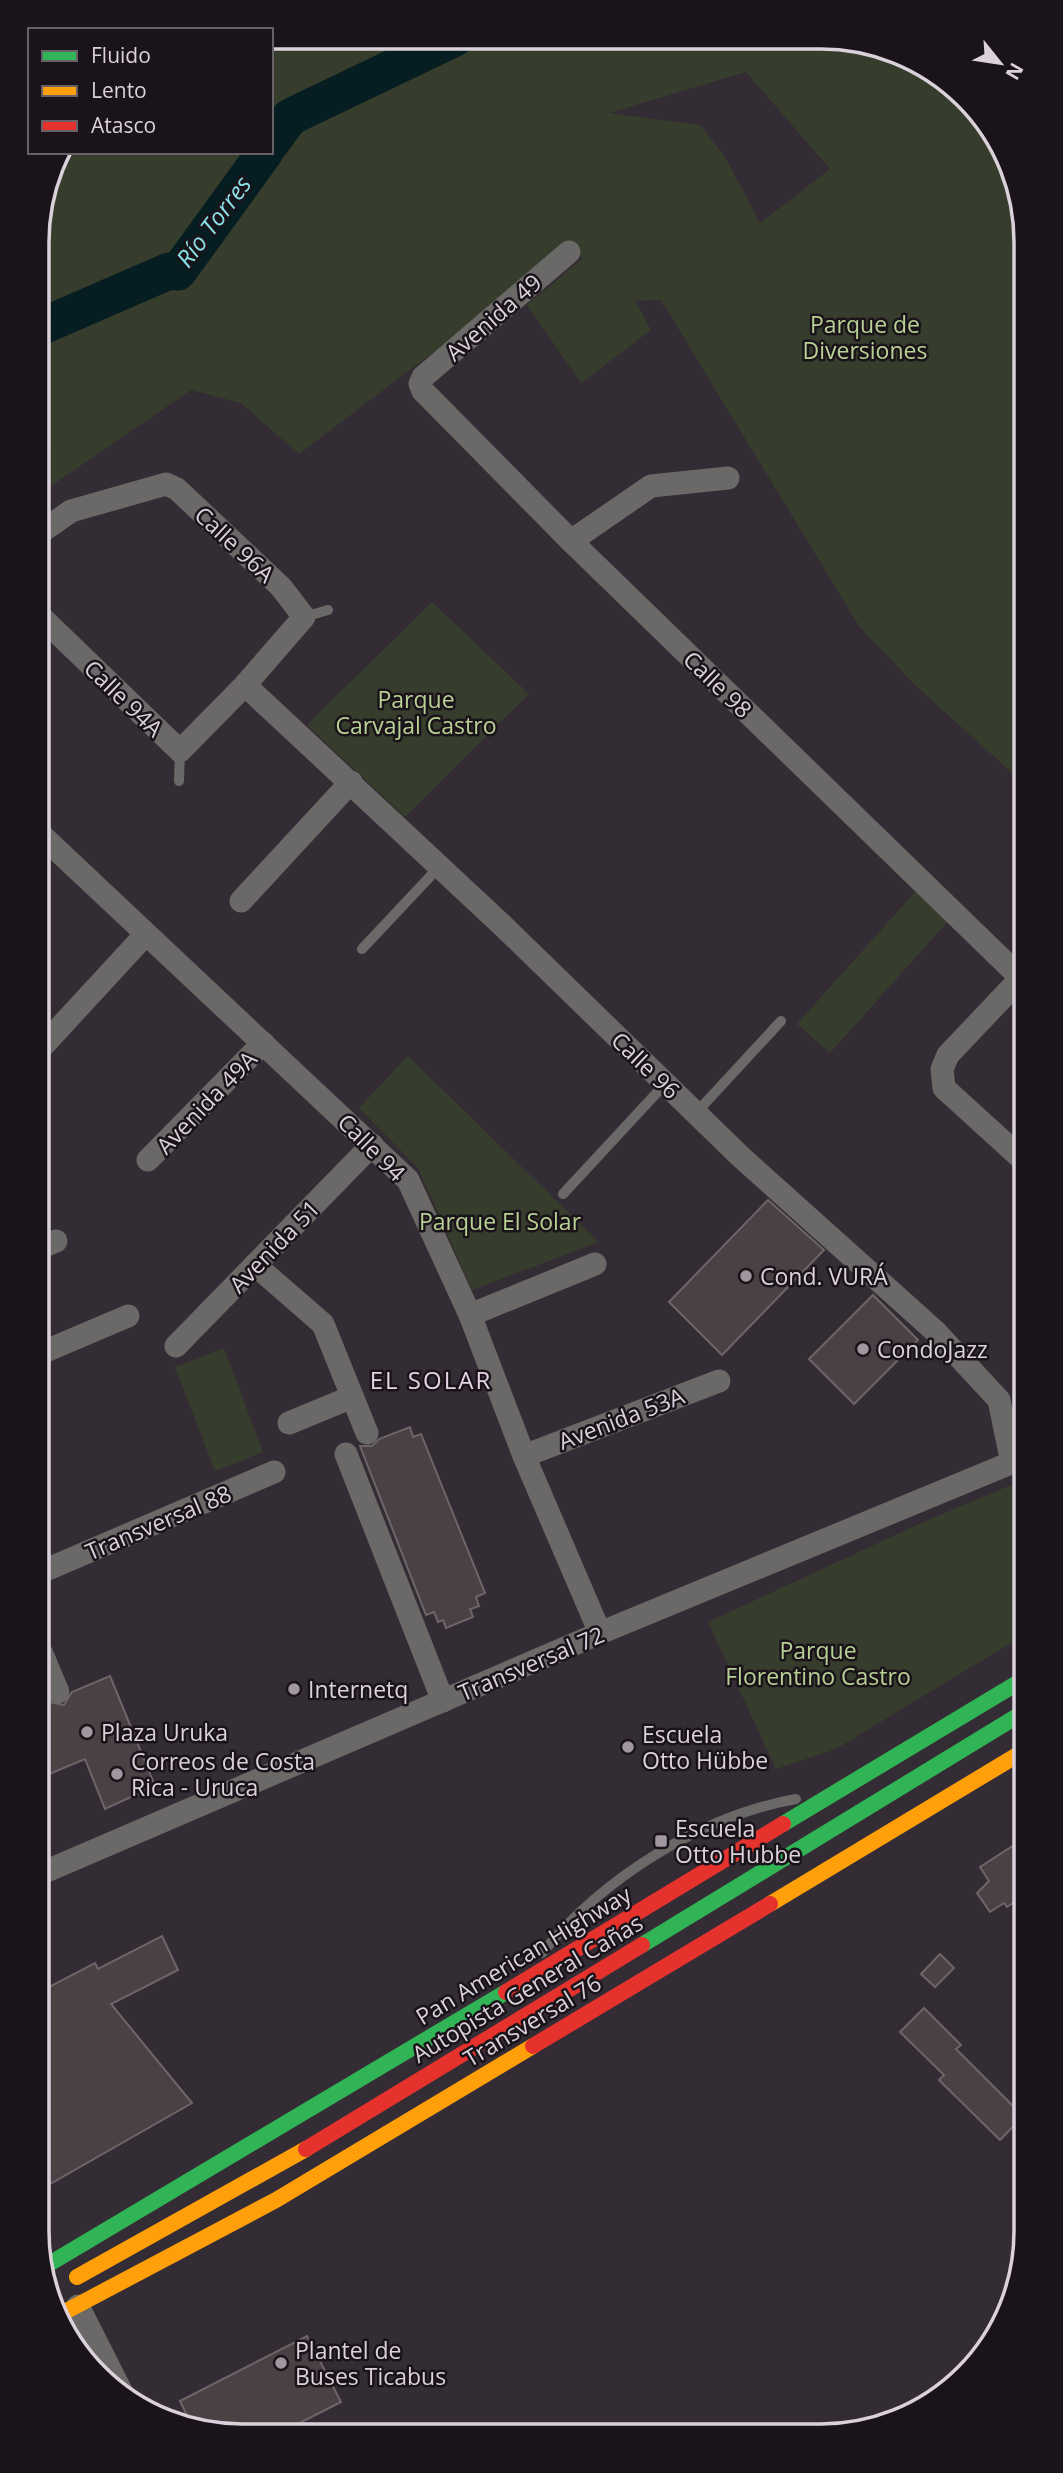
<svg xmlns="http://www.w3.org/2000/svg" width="1063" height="2473" font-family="'Open Sans',sans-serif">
<rect width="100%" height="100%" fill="#342c34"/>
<g fill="#373d2d" fill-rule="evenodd">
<path d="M271 37 861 41 957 88 999 139 1019 189 1021 781 915 685 859 626 661 300 635 301 651 330 581 383 527 305 582 259 575 245 299 454 241 403 191 390 38 495 37 228 58 152H271ZM746 72 830 169 760 223 725 157 700 125 609 113Z"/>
<path d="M432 602 529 694 405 817 307 725Z"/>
<path d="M916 891 949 920 830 1053 797 1024Z"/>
<path d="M408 1056 599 1242 472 1290 418 1168 359 1108Z"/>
<path d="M224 1348 263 1452 215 1471 175 1367Z"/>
<path d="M1023 1480 1024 1635 836 1749 776 1769 708 1622 919 1524Z"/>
</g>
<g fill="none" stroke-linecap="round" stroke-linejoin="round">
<g stroke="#061e21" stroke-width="37">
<path d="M271 143 290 117 455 38"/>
<path d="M38 328 169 271 178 272 265 152"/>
</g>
</g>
<g fill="#494144" stroke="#6e6568" stroke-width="2">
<path d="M768 1200 824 1250 722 1355 669 1302Z"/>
<path d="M873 1295 918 1340 854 1404 809 1359Z"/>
<path d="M410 1427 413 1437 421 1434 485 1593 476 1597 479 1606 470 1609 473 1617 446 1628 443 1620 438 1622 434 1612 426 1615 360 1446H372L379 1439Z"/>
<path d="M110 1676 155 1786 105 1809 85 1759 42 1777V1705L49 1702 64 1705 72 1692Z"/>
<path d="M1025 1838V1895L1007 1907 1004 1903 990 1912 977 1893 989 1881 980 1867Z"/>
<path d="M162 1936 178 1970 111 2004 192 2103 43 2188V1990L95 1963 98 1969Z"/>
<path d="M940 1954 954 1968 935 1987 921 1974Z"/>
<path d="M924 2008 961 2045 956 2049 1023 2116 1000 2140 939 2080 944 2075 900 2032Z"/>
<path d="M307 2336 341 2402 282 2432H202L193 2428 180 2401Z"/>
</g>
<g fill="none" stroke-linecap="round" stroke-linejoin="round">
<g stroke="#6b6968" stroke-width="10">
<path d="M304 617 328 610"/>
<path d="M179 781 180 751"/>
<path d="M362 949 440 866"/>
<path d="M696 1113 781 1021"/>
<path d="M563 1194 665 1084"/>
<path d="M542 1953C603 1878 701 1816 796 1799"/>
</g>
<g stroke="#6b6968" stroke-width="23">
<path d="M569 252 423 377 420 384 423 391 571 541 1022 979"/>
<path d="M38 534 71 511 166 484 177 489 281 587 304 617 245 685 180 751 38 614"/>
<path d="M571 541 651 486 728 478"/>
<path d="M245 685 502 925 741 1157 936 1332 999 1400 1012 1463"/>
<path d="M39 833 408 1180 470 1315 524 1456 600 1633"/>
<path d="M241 901 351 782"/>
<path d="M1021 978 948 1055 942 1069 944 1088 1022 1159"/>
<path d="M40 1049 146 934"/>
<path d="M148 1160 263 1043"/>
<path d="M40 1248 56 1241"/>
<path d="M255 1265 323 1324 367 1433"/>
<path d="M470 1315 595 1264"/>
<path d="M176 1346 372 1145"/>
<path d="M41 1353 128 1316"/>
<path d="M289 1423 352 1397"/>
<path d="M346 1454 443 1701"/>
<path d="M524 1456 719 1381"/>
<path d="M41 1572 274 1472"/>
<path d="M42 1654 58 1692"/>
<path d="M42 1873 600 1633 1023 1458"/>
<path d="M78 2306 122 2393"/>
</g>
<g stroke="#30b455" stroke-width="16">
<path d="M783 1824 1024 1679"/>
<path d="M642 1945 1024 1712"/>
<path d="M44 2267 506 1992"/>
</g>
<g stroke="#ff9f0a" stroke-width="16">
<path d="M770 1904 1024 1751"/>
<path d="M77 2277 306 2149"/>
<path d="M57 2316 276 2200 533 2046"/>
</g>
<g stroke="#e5322d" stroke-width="16">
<path d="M506 1992 783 1824"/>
<path d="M533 2046 770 1904"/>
<path d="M306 2149 642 1945"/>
</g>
</g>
<g fill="#a097a0" stroke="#1a141a" stroke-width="2.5">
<circle cx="746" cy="1276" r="7"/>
<circle cx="863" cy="1349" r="7"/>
<circle cx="294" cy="1689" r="7"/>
<circle cx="87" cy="1732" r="7"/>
<circle cx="628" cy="1747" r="7"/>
<circle cx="117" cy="1774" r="7"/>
<rect x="654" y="1834" width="14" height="14" rx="3.5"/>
<circle cx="281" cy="2363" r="7"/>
</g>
<g text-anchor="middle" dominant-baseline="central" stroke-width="5" stroke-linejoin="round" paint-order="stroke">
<g font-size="23" fill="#dad1da" stroke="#1a141a">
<text transform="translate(493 317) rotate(-41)">Avenida 49</text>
<text transform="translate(235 544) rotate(43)">Calle 96A</text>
<text transform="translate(718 684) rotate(44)">Calle 98</text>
<text transform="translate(124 698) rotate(44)">Calle 94A</text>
<text transform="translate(646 1065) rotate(44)">Calle 96</text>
<text transform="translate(206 1102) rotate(-46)">Avenida 49A</text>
<text transform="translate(372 1147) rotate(45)">Calle 94</text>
<text transform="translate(274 1246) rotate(-46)">Avenida 51</text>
<text transform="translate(621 1418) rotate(-21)">Avenida 53A</text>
<text transform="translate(158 1522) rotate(-23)">Transversal 88</text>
<text transform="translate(531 1663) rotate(-23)">Transversal 72</text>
<text transform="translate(523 1955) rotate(-31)">Pan American Highway</text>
<text transform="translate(527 1988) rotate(-31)">Autopista General Cañas</text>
<text transform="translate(532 2020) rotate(-31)">Transversal 76</text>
</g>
<g font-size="23" fill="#b7d093" stroke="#1a141a">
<text x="865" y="324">Parque de<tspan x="865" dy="26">Diversiones</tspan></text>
<text x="416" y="699">Parque<tspan x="416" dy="26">Carvajal Castro</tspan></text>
<text x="500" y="1221">Parque El Solar</text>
<text x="818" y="1650">Parque<tspan x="818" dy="26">Florentino Castro</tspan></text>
</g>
<g font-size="23" fill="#dad1da" stroke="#1a141a" text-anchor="start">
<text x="760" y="1276">Cond. VURÁ</text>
<text x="877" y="1349">CondoJazz</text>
<text x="308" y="1689">Internetq</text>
<text x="101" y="1732">Plaza Uruka</text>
<text x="642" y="1734">Escuela<tspan x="642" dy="26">Otto Hübbe</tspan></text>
<text x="131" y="1761">Correos de Costa<tspan x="131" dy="26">Rica - Uruca</tspan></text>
<text x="675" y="1828">Escuela<tspan x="675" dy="26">Otto Hubbe</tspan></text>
<text x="295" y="2350">Plantel de<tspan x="295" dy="26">Buses Ticabus</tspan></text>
</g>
<g font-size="24" font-style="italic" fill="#87e1e6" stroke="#1a141a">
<text transform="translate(213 221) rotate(-53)">Río Torres</text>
</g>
<g font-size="24" letter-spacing="2" fill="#e5d2e5" stroke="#1a141a">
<text x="431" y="1379">EL SOLAR</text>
</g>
</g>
<path d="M0 0H1063V2473H0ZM242 49H821A193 193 0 0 1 1014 242V2231A193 193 0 0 1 821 2424H242A193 193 0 0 1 49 2231V242A193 193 0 0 1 242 49Z" fill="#1a141a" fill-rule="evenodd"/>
<path fill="none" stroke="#dad1da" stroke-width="3.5" d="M242 49H821A193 193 0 0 1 1014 242V2231A193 193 0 0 1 821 2424H242A193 193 0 0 1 49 2231V242A193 193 0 0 1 242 49Z"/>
<rect x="28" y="28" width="245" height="126" fill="#1a141a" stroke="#676067" stroke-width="2"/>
<rect x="42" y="51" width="35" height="10" fill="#30b455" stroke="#676067" stroke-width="2"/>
<text x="91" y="63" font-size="21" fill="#dad1da">Fluido</text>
<rect x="42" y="86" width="35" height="10" fill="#ff9f0a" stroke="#676067" stroke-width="2"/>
<text x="91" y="98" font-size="21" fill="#dad1da">Lento</text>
<rect x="42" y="121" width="35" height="10" fill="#e5322d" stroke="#676067" stroke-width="2"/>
<text x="91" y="133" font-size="21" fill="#dad1da">Atasco</text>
<g transform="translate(1000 63) rotate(120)" stroke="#1a141a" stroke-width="5" paint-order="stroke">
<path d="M0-5L12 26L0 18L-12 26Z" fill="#dad1da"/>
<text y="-10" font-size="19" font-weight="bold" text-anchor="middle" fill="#dad1da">N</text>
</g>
</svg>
